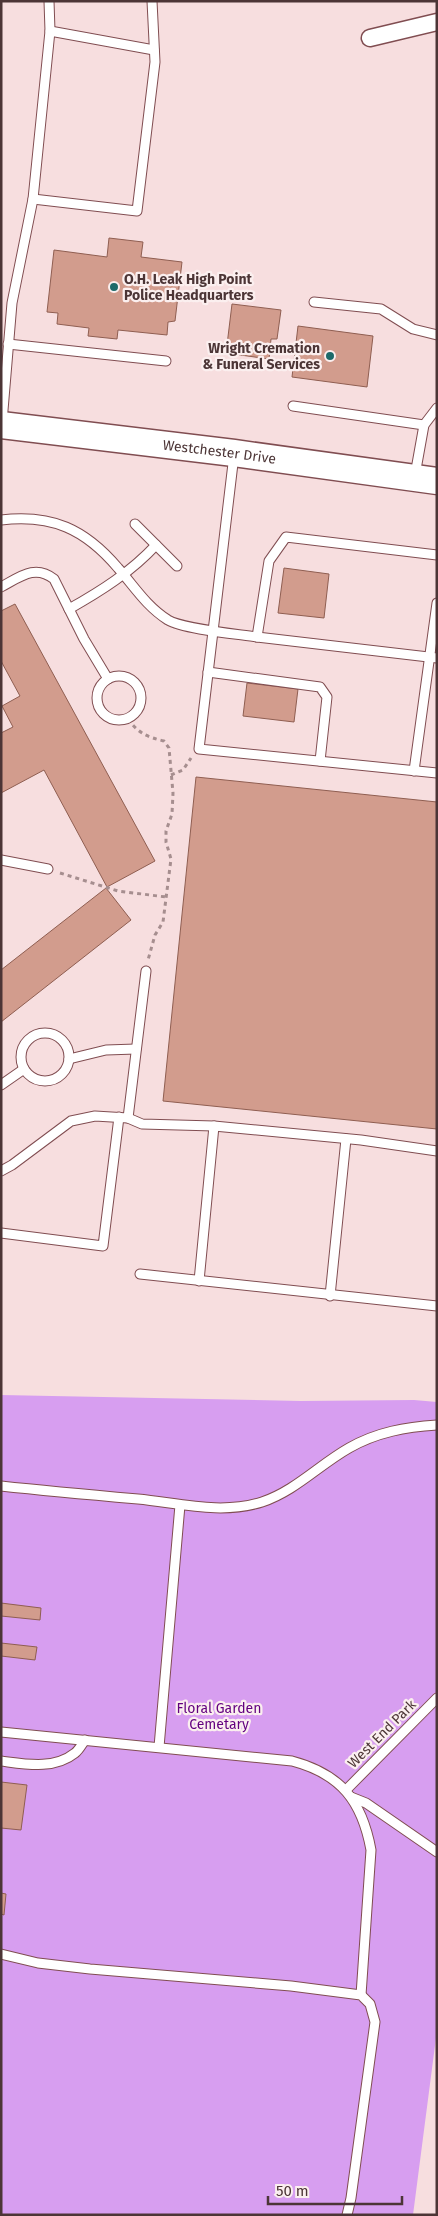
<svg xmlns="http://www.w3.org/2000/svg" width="438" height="2216" font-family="'Fira Sans',sans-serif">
<rect width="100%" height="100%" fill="#f7dedf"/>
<path fill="#d79ef0" d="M1 1395 301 1401 414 1400 437 1402V2030L413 2215H1Z"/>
<g fill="#d29c8d" stroke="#8f5e51">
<path d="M109 238 143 242 141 257 182 262 175 321 168 322 167 335 118 330 117 339 88 336 89 328 57 324 58 313 47 312 54 250 107 257Z"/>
<path d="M232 304 281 310 277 339H271L269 359 226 353Z"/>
<path d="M298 326 373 336 367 387 292 377Z"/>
<path d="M284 568 329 574 324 618 278 613Z"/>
<path d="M15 604 155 861 107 887 44 770 1 793V733L13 727 2 706 20 696 1 661V611Z"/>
<path d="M247 683 298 689 294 722 243 716Z"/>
<path d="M196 777 437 802V1129L163 1101Z"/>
<path d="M106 888 131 920 1 1022V970Z"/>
<path d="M1 1603 41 1608 40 1620 1 1616Z"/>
<path d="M1 1643 37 1647 35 1660 1 1656Z"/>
<path d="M1 1782 27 1785 21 1830 1 1828Z"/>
<path d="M1 1893 6 1894 4 1915 1 1914Z"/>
</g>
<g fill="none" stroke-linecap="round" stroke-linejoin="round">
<g stroke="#804d51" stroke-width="11">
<g id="lane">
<path d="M50 31 154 50"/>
<path d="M33 199 137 211 155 62 152 1"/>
<path d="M314 302 381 309 413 329 437 335"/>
<path d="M8 344 166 361"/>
<path d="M293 406 424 425"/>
<path d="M2 422 12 303 33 199 50 31 49 1"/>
<path d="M234 455 199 749 437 773"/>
<path d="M415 475 424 425 437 408"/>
<path d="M1 520C52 514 85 529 118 568 134 586 146 606 168 620 183 629 237 634 257 637L269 561 286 537 437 555"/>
<path d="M135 524 177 566"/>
<path d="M1 587C20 577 35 564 54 579L84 639 108 679"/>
<path d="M69 609C101 591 131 572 156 545"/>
<path d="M257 637 437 658"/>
<path d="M208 672 320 687 327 697 320 761"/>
<circle cx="119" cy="698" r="22"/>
<path d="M414 771 437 603"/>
<path d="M1 860 48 869"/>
<circle cx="45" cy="1057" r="24"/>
<path d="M69 1059 106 1050 136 1049"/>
<path d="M1 1085 24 1069"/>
<path d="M128 1118 146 971"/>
<path d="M1 1171 12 1165 71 1121 95 1116 128 1118 142 1124 214 1126 361 1140 437 1151"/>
<path d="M1 1233 103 1246 119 1117"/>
<path d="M140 1274 437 1306"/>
<path d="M199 1281 214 1126"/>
<path d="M330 1296 346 1139"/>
<path d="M1 1486C47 1491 92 1495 138 1499 179 1503 221 1515 262 1502 295 1491 319 1465 349 1448 377 1432 406 1427 437 1425"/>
<path d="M1 1732 292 1761C341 1774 362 1801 371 1850L361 1995"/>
<path d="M159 1747 180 1505"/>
<path d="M1 1761C25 1764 54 1770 75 1753 79 1750 82 1744 85 1740"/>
<path d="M346 1790 437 1698"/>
<path d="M351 1797 366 1803 437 1852"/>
<path d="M1 1954 38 1963 90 1969 291 1986 361 1995 370 2004 375 2022 351 2198 347 2215"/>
</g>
</g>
<g stroke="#804d51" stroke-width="19">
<path id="street" d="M370 38 437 22"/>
</g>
<g stroke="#804d51" stroke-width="29">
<g id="primary">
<path id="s1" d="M1 425 234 453 437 481"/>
</g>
</g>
<g stroke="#a68e8f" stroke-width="3" stroke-dasharray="4 4" stroke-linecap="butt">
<path d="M128 719C138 733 147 737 164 741L169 748 173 793 172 814 166 831V842L171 859 163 922 155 935 148 960"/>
<path d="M171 775 183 770 191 758"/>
<path d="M60 873 118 891 166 897"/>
</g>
<use href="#lane" stroke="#fff" stroke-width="9"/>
<use href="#street" stroke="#fff" stroke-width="16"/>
<use href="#primary" stroke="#fff" stroke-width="26"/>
</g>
<g fill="#1d6a6a" stroke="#fbefef" stroke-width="2">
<circle cx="114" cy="287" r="5"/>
<circle cx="330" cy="356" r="5"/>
</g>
<g text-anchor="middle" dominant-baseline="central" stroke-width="4.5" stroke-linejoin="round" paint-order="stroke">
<g font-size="14" font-weight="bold" fill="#4c3536" stroke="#fbefef" text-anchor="start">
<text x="124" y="279">O.H. Leak High Point<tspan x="124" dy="16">Police Headquarters</tspan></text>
<text x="320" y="348" text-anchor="end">Wright Cremation<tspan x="320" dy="16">&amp; Funeral Services</tspan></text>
</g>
<g font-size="14" fill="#4c3536" stroke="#fbefef">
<text stroke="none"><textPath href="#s1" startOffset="220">Westchester Drive</textPath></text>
<text transform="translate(382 1734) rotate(-45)">West End Park</text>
</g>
<g font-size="14" fill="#62017f" stroke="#fbefef">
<text x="219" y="1708">Floral Garden<tspan x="219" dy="16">Cemetary</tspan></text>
</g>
</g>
<rect width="438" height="2216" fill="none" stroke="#4c3536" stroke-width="5"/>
<path d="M268 2196v8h134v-8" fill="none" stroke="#4c3536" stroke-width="2.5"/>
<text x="276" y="2196" font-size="15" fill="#4c3536" stroke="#fbefef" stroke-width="4" paint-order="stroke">50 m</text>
</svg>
